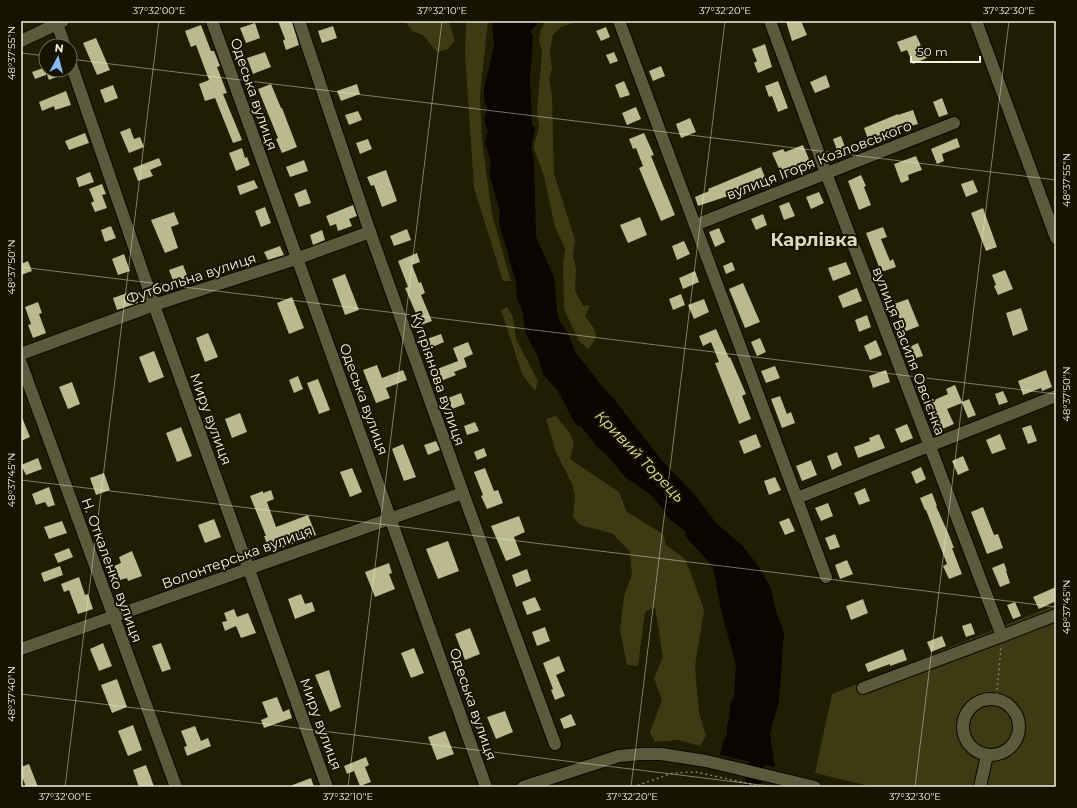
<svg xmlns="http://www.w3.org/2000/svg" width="1077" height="808" font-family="Montserrat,sans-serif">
<rect width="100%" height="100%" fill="#1f1d02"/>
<g fill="#3d3a14">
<path d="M405 21H449L455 41 448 49 437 52 423 35 412 31Z"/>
<path d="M466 21H488L480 96 482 141 492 214 511 281H503L474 188 465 55Z"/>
<path d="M546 21H576L573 23 561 27 553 35 550 51 552 68 549 79 552 95 554 174 575 240 573 257 576 268 575 290 583 306 590 305 585 316C596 331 601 335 588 349L579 341 564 309 563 264 565 248 555 227 544 176 534 149V144L539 128 537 112 542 51 539 40 541 29Z"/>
<path d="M507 307 513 317 516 339 538 381 535 391 522 374 501 310Z"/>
<path d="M556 416 570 433 574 443 570 459 619 492 627 512 663 534 666 545 684 558 689 568 704 610 695 666 699 712 706 736 700 746 678 740 655 742 650 732 662 700 654 678 663 657 655 607 645 612 638 666 627 665 620 630 624 596 632 575 630 552 613 534 580 525 573 517 575 495 572 484 556 452 546 419Z"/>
<path d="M1056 605 1055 787H873L815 773 832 694Z"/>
</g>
<path fill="#090500" d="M492 21H538L537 24 530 32 533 34 530 79 532 125 535 127 531 149 534 159 536 237 554 277 557 312 560 322 567 332 576 353 605 390 613 398 663 462 695 495 716 523 742 545 756 563 771 588 776 611 784 633 779 701 770 734 775 767 720 755 723 741 727 735V724L729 719 731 702 734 697 736 665 721 610 714 572 709 562 686 537 685 531 668 518 662 508 651 495 625 477 607 455 598 448 581 426H578L574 422 558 391 543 374 538 357 525 332 523 313 517 298 516 282 499 223 500 212 489 173 491 163 485 142 488 131 484 120 487 109 484 99V89L494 46Z"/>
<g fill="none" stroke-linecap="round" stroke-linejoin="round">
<path stroke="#090500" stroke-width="16" d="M752 787 759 752V741"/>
</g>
<g fill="#bbba8f">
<path d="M278 21H292L299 45 286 50 283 41 285 39Z"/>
<path d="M786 21H801L807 35 792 41Z"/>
<path d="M255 23 260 38 246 43 240 28Z"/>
<path d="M201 25 211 51H214L220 66 217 67 227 93 223 94 242 140 233 143 215 98 205 101 199 84 209 80 196 45 191 47 185 31Z"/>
<path d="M333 26 337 38 322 43 318 31Z"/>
<path d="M606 27 610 37 601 41 596 31Z"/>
<path d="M916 35 927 58 913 64 907 50 901 52 897 42Z"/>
<path d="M96 38 110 70 97 75 83 43Z"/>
<path d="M765 44 772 67 758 73 754 63 757 61 752 49Z"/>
<path d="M265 52 271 67 253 74 247 58Z"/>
<path d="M614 52 618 61 610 64 606 55Z"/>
<path d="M661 66 665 76 653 81 649 71Z"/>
<path d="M46 67V70H65L66 73 49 80 46 72V75L35 79 32 72Z"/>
<path d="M826 75 830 87 815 93 810 82Z"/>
<path d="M624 81 630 95 620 98 615 85Z"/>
<path d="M778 81 788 108 778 112 772 96 769 97 765 86Z"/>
<path d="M271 84 281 108H282L297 147 282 153 276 139 278 138 258 89Z"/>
<path d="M357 84 360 94 341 101 337 91Z"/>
<path d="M113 85 118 98 105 103 100 90Z"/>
<path d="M66 91 71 105 55 110 54 106 42 111 39 102Z"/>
<path d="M942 98 948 114 939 117 933 102Z"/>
<path d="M636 107 641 119 627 125 622 113Z"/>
<path d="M913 110 918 124 898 130 869 142 864 128 898 114V115Z"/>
<path d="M358 111 362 120 349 125 345 115Z"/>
<path d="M690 118 696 132 681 138 676 124Z"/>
<path d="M130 128 134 139 140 137 144 147 129 153 120 132Z"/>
<path d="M85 133 89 143 69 150 65 141Z"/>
<path d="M644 133 654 155 651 156 675 215 661 221 639 168 643 166 636 148 633 149 629 139Z"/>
<path d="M841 136 846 150 838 153 833 139Z"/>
<path d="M957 138 960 147 942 154 944 161 937 164 931 149Z"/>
<path d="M368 139 372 149 360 154 356 143Z"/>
<path d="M803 145 811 164 782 175 772 153 783 149 785 152Z"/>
<path d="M242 148 245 158 247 157 250 165 236 171 229 153Z"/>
<path d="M916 156 922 170 908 175 909 180 901 183 894 164Z"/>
<path d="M159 158 162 165 150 170 153 176 138 181 133 168Z"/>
<path d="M304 160 308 171 290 177 286 167Z"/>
<path d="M761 167 766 180 728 196 698 206 695 197 709 191 708 189Z"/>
<path d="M386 170 397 201 382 207 374 185 371 186 367 177Z"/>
<path d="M90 172 94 182 79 187 76 178Z"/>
<path d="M861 175 866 186 864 187 871 205 859 210 848 181Z"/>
<path d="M254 180 258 188 240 195 237 186Z"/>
<path d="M973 180 978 192 966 197 961 184Z"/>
<path d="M102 184 106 194 102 195 107 208 95 212 91 203 94 201 89 189Z"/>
<path d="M306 189 311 203 299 207 294 194Z"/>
<path d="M819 192 824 203 811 209 806 197Z"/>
<path d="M789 202 795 216 784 220 779 206Z"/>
<path d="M353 205 357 216 349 219 352 226 338 231 336 224 330 226 326 216Z"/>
<path d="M265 207 271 223 261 227 255 211Z"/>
<path d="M983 208 997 247 986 251 971 213Z"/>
<path d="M174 212 179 224 171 227 178 248 165 253 151 220Z"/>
<path d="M763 214 767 225 756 230 751 219Z"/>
<path d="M640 217 647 235 628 243 620 225Z"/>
<path d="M111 226 116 238 105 242 101 230Z"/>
<path d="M883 227 887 237 881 239 890 261 893 259 896 267 881 272 866 233Z"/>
<path d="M719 228 725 242 715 247 709 232Z"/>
<path d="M407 229 411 240 394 246 390 236Z"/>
<path d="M322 230 325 240 313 245 310 235Z"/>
<path d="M684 241 690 254 677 260 672 246Z"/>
<path d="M280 246 284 255 268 260 264 252Z"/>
<path d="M417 253 420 262 412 265 419 283 421 282 425 293 421 295 432 321 421 325 405 288 408 287 398 261Z"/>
<path d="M124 254 130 271 118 275 112 259Z"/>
<path d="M28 261 32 271 21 275V264Z"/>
<path d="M732 262 735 270 726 274 723 266Z"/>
<path d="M846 262 851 274 833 281 828 268Z"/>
<path d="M183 265 188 278 174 283 169 270Z"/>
<path d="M1005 270 1013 289 998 295 994 286 996 285 992 275Z"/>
<path d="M695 271 699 282 683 289 679 278Z"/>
<path d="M345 274 359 310 345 315 332 279Z"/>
<path d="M743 283 760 322 745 328 729 289Z"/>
<path d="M857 288 862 301 843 308 838 296Z"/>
<path d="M133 291 138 303 117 310 113 298Z"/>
<path d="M681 294 685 305 673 310 669 299Z"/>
<path d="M292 297 304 328 289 334 277 303Z"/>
<path d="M704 299 709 312 694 319 688 305Z"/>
<path d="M908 299 919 326 904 332 900 322H901L894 304Z"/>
<path d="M38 302 42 313 39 314 46 333 33 338 28 325 31 324 25 307Z"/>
<path d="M1021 308 1028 330 1013 336 1006 313Z"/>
<path d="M867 315 871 327 859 332 855 320Z"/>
<path d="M716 329 729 358 730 357 746 394 742 396 751 419 739 424 715 363 719 362 711 342 703 346 699 336Z"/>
<path d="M208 333 218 357 205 362 196 338Z"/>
<path d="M441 334 444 342 428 349 424 340Z"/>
<path d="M760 338 766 352 757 356 751 342Z"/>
<path d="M876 340 882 355 870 360 864 346Z"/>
<path d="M468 342 473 354 464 358 467 367 454 372 456 375 441 381 437 369 458 361 453 348Z"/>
<path d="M918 343 923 356 913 359 909 347Z"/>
<path d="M154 351 164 377 149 383 139 357Z"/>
<path d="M377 365 382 378 403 370 407 380 386 388 390 398 376 403 363 370Z"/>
<path d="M775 366 780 378 766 383 761 371Z"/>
<path d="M886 370 890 382 873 388 869 376Z"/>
<path d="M1046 370 1052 387 1042 391 1041 388 1023 395 1018 381Z"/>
<path d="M298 376 303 389 294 393 289 380Z"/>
<path d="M318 379 330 410 319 414 307 383Z"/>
<path d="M72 382 80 404 68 409 59 387Z"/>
<path d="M955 385 962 402 969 399 976 415 968 418 962 403 947 409 954 424 940 430 932 409 928 411 925 404 948 394 946 389Z"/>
<path d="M1003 391 1008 402 999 405 995 394Z"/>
<path d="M461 393 465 404 452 409 448 398Z"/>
<path d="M780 396 787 414 791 412 795 423 782 428 771 399Z"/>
<path d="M240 413 247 432 232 438 225 419Z"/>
<path d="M21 415 30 437 21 441Z"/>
<path d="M475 422 479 431 467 435 464 426Z"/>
<path d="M907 424 913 438 901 443 895 429Z"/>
<path d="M1031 425 1037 441 1028 444 1022 428Z"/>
<path d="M181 427 192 456 177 462 166 433Z"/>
<path d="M756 434 761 447 744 454 739 441Z"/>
<path d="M879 434 885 448 858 458 854 447 870 441 869 438Z"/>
<path d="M1000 434 1006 449 992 454 986 440Z"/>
<path d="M436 441 440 450 428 455 424 445Z"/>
<path d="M403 444 416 477 404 481 392 449Z"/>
<path d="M484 448 487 456 477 460 474 452Z"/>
<path d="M837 452 842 465 832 470 827 456Z"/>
<path d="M963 456 969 470 958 475 952 461Z"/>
<path d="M38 458 42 469 26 475 21 465Z"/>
<path d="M811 460 817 475 802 481 796 466Z"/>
<path d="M921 467 926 479 916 484 911 472Z"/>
<path d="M352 468 362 492 350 497 340 472Z"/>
<path d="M485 468 494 491 498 490 503 503 487 509 481 496 483 495 474 472Z"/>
<path d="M104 473 110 490 96 495 90 478Z"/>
<path d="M775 477 781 490 769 495 764 481Z"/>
<path d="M49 487 55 505 48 507 45 502 36 505 32 494Z"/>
<path d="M865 488 870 501 859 505 854 493Z"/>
<path d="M271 490 274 499 267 502 276 527 308 515 316 535 270 552 264 536H266L250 496 263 491V493Z"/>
<path d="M932 493 937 506H936L949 535 954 548H952L962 574 949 579 943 566 947 564 926 510H925L920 498Z"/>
<path d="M828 503 833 516 821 521 815 508Z"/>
<path d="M983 507 994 535 998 534 1003 548 987 554 971 512Z"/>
<path d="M519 516 525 532 514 537 521 555 506 561 491 526Z"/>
<path d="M789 518 795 531 785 535 779 522Z"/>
<path d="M214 519 221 537 205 543 198 525Z"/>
<path d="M62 521 67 533 49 539 44 527Z"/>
<path d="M835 534 840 547 830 550 825 538Z"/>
<path d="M448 541 459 571 438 579 426 549Z"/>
<path d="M69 548 73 557 58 563 54 554Z"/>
<path d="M132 551 142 576 128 581 127 578 120 580 114 566 121 563 119 557Z"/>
<path d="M847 560 853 574 840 579 835 565Z"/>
<path d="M389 563 392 573 389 574 395 589 375 597 365 572Z"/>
<path d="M1004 563 1007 571H1006L1010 583 1000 587 992 568Z"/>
<path d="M60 566 63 575 44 582 41 573Z"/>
<path d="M527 569 531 581 516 587 512 575Z"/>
<path d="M79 577 85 595 88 594 93 609 78 614 69 590 64 592 61 584Z"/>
<path d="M1056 587V601L1039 609 1033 597Z"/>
<path d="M301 594 305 604 312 602 315 611 295 619 288 599Z"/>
<path d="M535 597 541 610 527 615 522 602Z"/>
<path d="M863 599 868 613 851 620 846 606Z"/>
<path d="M1015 602 1021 616 1013 619 1007 605Z"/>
<path d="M234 609 237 617 248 613 256 633 241 638 236 626 225 631 222 622 227 621 224 613Z"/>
<path d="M971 623 975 634 966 637 962 626Z"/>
<path d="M545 627 550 641 537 646 532 632Z"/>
<path d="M470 628 480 654 465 660 455 634Z"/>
<path d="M942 636 946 646 931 652 927 642Z"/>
<path d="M103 643 112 666 99 671 90 649Z"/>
<path d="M161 643 171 669 162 672 152 646Z"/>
<path d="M414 648 424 673 411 678 401 653Z"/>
<path d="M903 649 907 660 890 666V664L868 672 865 664Z"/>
<path d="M559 656 565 671 556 675 565 696 555 700 551 690 553 689 543 663Z"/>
<path d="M329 670 341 707 330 712 315 675Z"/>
<path d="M117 679 127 707 112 713 101 685Z"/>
<path d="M277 697 283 712 289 709 292 718 264 728 261 720 268 717 262 702Z"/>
<path d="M505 711 513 732 496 739 487 717Z"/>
<path d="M571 714 576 725 564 729 560 719Z"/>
<path d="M133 725 142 750 128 756 118 731Z"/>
<path d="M195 726 201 741 208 738 211 746 187 756 184 747 187 746 181 731Z"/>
<path d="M445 731 454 754 437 760 428 737Z"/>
<path d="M366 757 369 765 365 767 371 782 360 786 354 771 347 774 344 766Z"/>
<path d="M29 764 38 787H26L21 774V767Z"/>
<path d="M146 765 151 778 154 787H139L133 770Z"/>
<path d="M311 778 314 787H290V786Z"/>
</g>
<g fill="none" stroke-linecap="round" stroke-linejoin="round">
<g stroke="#090700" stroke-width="14">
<g id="minor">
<path d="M56 21 65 46"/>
<path d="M212 21C303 277 396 531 486 787"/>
<path d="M299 21 370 232 463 493 555 744"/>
<path d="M619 21 826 577"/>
<path d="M770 21 826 173 1002 636 1056 615"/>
<path d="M976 21 1056 238"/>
<path d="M21 41 63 21"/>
<path d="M70 61 154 305 327 787"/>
<path d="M695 225 954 123"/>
<path d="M21 354 154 305 296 259 370 232"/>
<path d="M21 363 176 787"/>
<path d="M797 498 1056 396"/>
<path d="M21 649 463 493"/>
<path d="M863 688 1002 636"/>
<circle cx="991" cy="727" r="28"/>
<path d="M523 787 619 756 641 754H661L706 761 815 787"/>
<path d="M980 787 987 755"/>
</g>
</g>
<g stroke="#807f69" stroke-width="1.5" stroke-dasharray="2 3" stroke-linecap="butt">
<path d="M996 700 1001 648"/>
<path d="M633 787 673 773 696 772 755 785"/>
</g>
<use href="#minor" stroke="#5b5a3c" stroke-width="12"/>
</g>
<path fill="none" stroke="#f1f1e0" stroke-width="1" stroke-opacity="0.45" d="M21 53 46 56M70 59 1056 180M21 267 1056 394M21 480 1056 607M21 694 777 787M65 787 159 21M348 787 442 21M631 787 725 21M915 787 1009 21"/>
<g text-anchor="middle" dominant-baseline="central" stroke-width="4" stroke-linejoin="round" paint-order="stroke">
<g font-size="14" fill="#f1f1e0" stroke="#161400">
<text transform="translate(254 94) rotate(71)">Одеська вулиця</text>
<text transform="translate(819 160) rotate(-21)">вулиця Ігоря Козловського</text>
<text transform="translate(191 278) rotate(-18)">Футбольна вулиця</text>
<text transform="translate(909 351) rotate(69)">вулиця Василя Овсієнка</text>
<text transform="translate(438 379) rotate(71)">Купріянова вулиця</text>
<text transform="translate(364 399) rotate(70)">Одеська вулиця</text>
<text transform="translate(211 419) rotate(70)">Миру вулиця</text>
<text transform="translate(237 557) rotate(-20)">Волонтерська вулиця</text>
<text transform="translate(112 570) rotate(70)">Н. Откаленко вулиця</text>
<text transform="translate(473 704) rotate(71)">Одеська вулиця</text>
<text transform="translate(321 724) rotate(70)">Миру вулиця</text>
</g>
<g font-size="15" font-style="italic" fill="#e7e49f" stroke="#161400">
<text transform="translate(640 456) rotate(46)">Кривий Торець</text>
</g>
<g font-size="18" font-weight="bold" fill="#dbdab8" stroke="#161400">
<text x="814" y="240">Карлівка</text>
</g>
</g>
<rect width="1077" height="808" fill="none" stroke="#161400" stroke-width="44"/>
<g transform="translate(58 58) rotate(7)"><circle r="19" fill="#161400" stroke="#6e6c5a"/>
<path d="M0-3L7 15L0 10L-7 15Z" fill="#89bafc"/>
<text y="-6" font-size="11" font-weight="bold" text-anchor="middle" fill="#f1f1e0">N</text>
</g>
<path d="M911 56v6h69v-6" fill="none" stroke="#f1f1e0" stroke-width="2"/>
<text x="917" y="56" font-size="12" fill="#f1f1e0" stroke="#161400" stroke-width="3" paint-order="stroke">50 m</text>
<rect x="22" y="22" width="1033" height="764" fill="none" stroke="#f1f1e0" stroke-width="1.5"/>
<g font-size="10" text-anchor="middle" fill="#f1f1e0">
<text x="159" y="14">37°32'00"E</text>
<text x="442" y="14">37°32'10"E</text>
<text x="725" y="14">37°32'20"E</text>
<text x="1009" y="14">37°32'30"E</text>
<text transform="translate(11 53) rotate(-90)" y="4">48°37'55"N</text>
<text transform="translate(1066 180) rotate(-90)" y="4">48°37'55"N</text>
<text transform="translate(11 267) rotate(-90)" y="4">48°37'50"N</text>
<text transform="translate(1066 394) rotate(-90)" y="4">48°37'50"N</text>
<text transform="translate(11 480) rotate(-90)" y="4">48°37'45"N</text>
<text transform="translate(1066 607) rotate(-90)" y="4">48°37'45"N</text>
<text transform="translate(11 694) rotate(-90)" y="4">48°37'40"N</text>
<text x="65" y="800">37°32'00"E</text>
<text x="348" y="800">37°32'10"E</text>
<text x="632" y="800">37°32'20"E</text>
<text x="915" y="800">37°32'30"E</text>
</g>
</svg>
